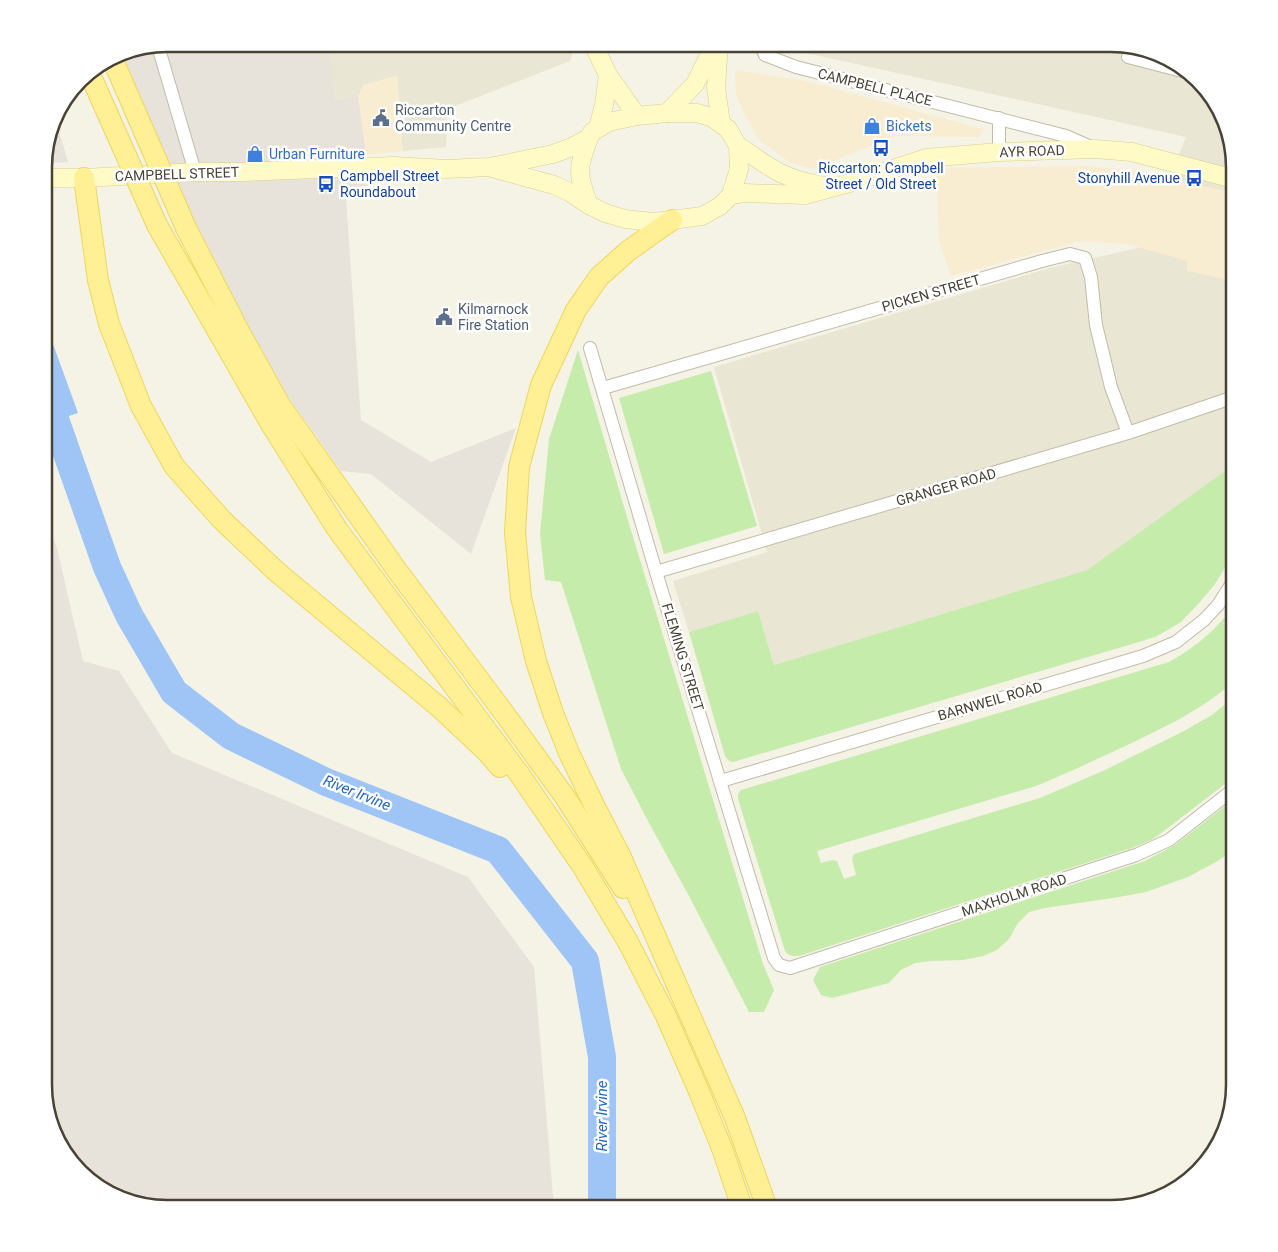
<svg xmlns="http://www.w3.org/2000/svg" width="1278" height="1252" font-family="Roboto,sans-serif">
<rect width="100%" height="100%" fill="#f5f2e6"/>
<g fill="#e9e6d4">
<path d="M330 44H576L570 61 447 109 446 147 403 151 397 76 364 85 358 96 335 100Z"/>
<path d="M775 44H1119L1165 56 1203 86 1225 120 1234 167V472L1228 470 1087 570 774 665 758 611 689 632 673 581 767 552 714 367 1050 268 1142 247 1186 137 775 46Z"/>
</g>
<g fill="#f8edd0">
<path d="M735 70 806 81 983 129 979 137 895 136 814 169 791 163 759 140 744 114 736 93Z"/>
<path d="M397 76 403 151 366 155 358 96 364 85Z"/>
<path d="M1087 166 1140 171 1234 193V281L1187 271V261L1127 244 1079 241 951 276 939 240 936 168Z"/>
</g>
<g fill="#e7e3db">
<path d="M167 44H330L335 100 358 96 366 155 369 195 346 197 361 420 431 462 516 428 471 554 371 474 341 471 276 380 177 187 120 53Z"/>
<path d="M55 116 68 162 44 163V159Z"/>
<path d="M44 515 57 548 83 661 119 671 172 753 468 877 534 967 554 1208H167L120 1199 75 1166 53 1132 44 1085Z"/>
</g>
<g fill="#c6ecac">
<path d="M578 350 630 527 763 964 774 990 764 1012H749L689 896 649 823 621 769 561 582 545 580 540 534 549 439Z"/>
<path d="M711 371 757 526 664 554 619 398Z"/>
<path d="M1228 469 1234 472V553L1215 584 1199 603 1181 622 1166 631 1155 637 1139 642 733 762 729 761 725 756 689 632 758 611 774 665 1087 570Z"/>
<path d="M1224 618 1234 625V681C1201 711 1161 729 1121 748 1093 761 1065 774 1036 786L817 851 821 863 832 860 837 861 844 879 856 875 852 859 854 854 1040 798 1105 770 1184 731 1212 715 1234 697V777L1160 834 1151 840 1132 848 799 956C792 956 789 956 785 951L738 799V794L741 790 1169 662C1190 650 1208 637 1224 618Z"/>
<path d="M1234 799V850L1216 862 1188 877 1146 892 1119 897 1045 908 1029 912 1018 923 1009 939 997 950 983 956 963 960 931 961 915 963 901 970 889 983 832 998 821 995 813 980 820 967 1145 861 1175 845Z"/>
</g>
<path fill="#9ec5f6" d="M44 319 78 413 44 424Z"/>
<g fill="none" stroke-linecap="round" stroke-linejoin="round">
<path stroke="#9ec5f6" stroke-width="28" d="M44 388 107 567 129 615 174 692 231 736 326 782 498 850 585 961 602 1057V1208"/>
<g stroke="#c1bca8" stroke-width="14">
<g id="street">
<path d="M760 44 765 55 796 67 1066 136 1093 148"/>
<path d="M158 46 195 172"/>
<path d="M1128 57 1186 72"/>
<path d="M999 152V118"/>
<path d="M590 348 656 572 774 958 779 965 790 968 1136 855 1169 840 1234 789"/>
<path d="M603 388 1042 261 1070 254 1085 258 1091 277 1096 325 1111 387 1128 433"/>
<path d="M656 572 1128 433 1234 397"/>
<path d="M721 781 1143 656 1176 642 1204 620 1218 605 1234 580"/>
</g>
</g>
<g stroke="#d8d092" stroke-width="19">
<g id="secondary">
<path d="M593 44 608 75 637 116"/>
<path d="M719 44 716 88 721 123"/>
<path d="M667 113 695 84 715 44"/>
<path d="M598 128 604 105 608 75"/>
<path d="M738 146C749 152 759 161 770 167 788 179 809 183 829 187"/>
<path d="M492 168 554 185 571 193 589 205"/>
<path d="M44 178H84L195 172H241L394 166 446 169 490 167 553 154 572 147 589 138 592 132 609 122 637 116 667 113H697L711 117 728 129 738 146 739 169 731 195 720 206 702 216 672 220 652 222 625 219 605 213 589 205C577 174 577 169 589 138"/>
<path d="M731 195 744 193 805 195 853 182 926 158 999 152 1095 149 1132 152 1234 179"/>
</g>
</g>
<g stroke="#eed75b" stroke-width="22">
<g id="primary">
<path d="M84 178 98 280 109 324 141 406 174 466 222 520 277 572 439 707 486 751 500 767"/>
<path d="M672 220 628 251 599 277 576 310 541 385 519 467 515 532 521 597 536 661 553 713 569 753 595 807 620 855 735 1118 767 1208"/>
<path d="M157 225 272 426 337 529 520 775 583 867 628 942 666 1016 698 1089 723 1151 742 1208"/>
<path d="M186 228 240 333 280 405 396 569 507 717 565 797 623 888"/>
</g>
</g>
<use href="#street" stroke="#fff" stroke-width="12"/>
<use href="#secondary" stroke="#fffac6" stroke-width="18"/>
<use href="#primary" stroke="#fff095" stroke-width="20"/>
<g stroke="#eed75b" stroke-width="22" stroke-linecap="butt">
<g id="primary-bridge">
<path d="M112 58 186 228"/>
<path d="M89 72 157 225"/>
</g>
</g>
<use href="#primary-bridge" stroke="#fff095" stroke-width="20"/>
</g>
<defs>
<g id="civic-bare" transform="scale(1.35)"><path d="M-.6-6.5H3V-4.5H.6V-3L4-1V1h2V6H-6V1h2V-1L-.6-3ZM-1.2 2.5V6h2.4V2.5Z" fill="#5c6f8a" stroke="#fff" stroke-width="2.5" paint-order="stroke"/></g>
<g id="shop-bare" transform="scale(1.35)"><path d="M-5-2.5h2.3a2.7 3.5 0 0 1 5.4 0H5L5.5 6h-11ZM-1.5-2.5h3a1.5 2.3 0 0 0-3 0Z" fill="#3f7fe0" stroke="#fff" stroke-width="2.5" paint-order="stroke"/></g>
<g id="bus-bare" transform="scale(1.35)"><path d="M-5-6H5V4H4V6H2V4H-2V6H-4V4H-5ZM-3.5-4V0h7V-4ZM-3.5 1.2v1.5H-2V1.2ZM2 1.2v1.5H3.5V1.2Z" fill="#1a4fb4" stroke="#fff" stroke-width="2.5" paint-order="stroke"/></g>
</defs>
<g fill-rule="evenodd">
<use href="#civic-bare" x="381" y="118"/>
<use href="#shop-bare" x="872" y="126"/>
<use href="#bus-bare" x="881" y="148"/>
<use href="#shop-bare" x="255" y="154"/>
<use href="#bus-bare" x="1194" y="178"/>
<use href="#bus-bare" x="326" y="184"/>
<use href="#civic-bare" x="444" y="317"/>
</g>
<g text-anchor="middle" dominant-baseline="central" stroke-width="5" stroke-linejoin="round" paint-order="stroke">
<g font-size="14" fill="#484335" stroke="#fff">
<text transform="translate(875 87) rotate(14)">CAMPBELL PLACE</text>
<text transform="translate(1032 151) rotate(-2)">AYR ROAD</text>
<text transform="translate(177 174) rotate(-2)">CAMPBELL STREET</text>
<text transform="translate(931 293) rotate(-16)">PICKEN STREET</text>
<text transform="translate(946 487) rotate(-16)">GRANGER ROAD</text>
<text transform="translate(683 657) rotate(73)">FLEMING STREET</text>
<text transform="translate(990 701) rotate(-16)">BARNWEIL ROAD</text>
<text transform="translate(1014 895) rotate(-18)">MAXHOLM ROAD</text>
</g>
<g font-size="14" fill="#4e5e75" stroke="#fff" text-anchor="start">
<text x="395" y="110">Riccarton<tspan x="395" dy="16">Community Centre</tspan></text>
<text x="458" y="309">Kilmarnock<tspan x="458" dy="16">Fire Station</tspan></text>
</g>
<g font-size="14" fill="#366cbe" stroke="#fff" text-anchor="start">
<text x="886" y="126">Bickets</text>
<text x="269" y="154">Urban Furniture</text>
</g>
<g font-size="14" fill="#164399" stroke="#fff">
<text x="881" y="168">Riccarton: Campbell<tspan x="881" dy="16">Street / Old Street</tspan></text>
<text x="340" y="176" text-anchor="start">Campbell Street<tspan x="340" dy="16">Roundabout</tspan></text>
<text x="1180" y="178" text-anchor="end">Stonyhill Avenue</text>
</g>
<g font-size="15" font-style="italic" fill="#2567be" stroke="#fff">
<text transform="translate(357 793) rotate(22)">River Irvine</text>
<text transform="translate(602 1116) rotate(-90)">River Irvine</text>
</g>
</g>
<path d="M0 0H1278V1252H0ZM167 52H1111A115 115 0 0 1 1226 167V1085A115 115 0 0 1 1111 1200H167A115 115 0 0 1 52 1085V167A115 115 0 0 1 167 52Z" fill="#fff" fill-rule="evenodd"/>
<path fill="none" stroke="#484335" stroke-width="2.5" d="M167 52H1111A115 115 0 0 1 1226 167V1085A115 115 0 0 1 1111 1200H167A115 115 0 0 1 52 1085V167A115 115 0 0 1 167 52Z"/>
</svg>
